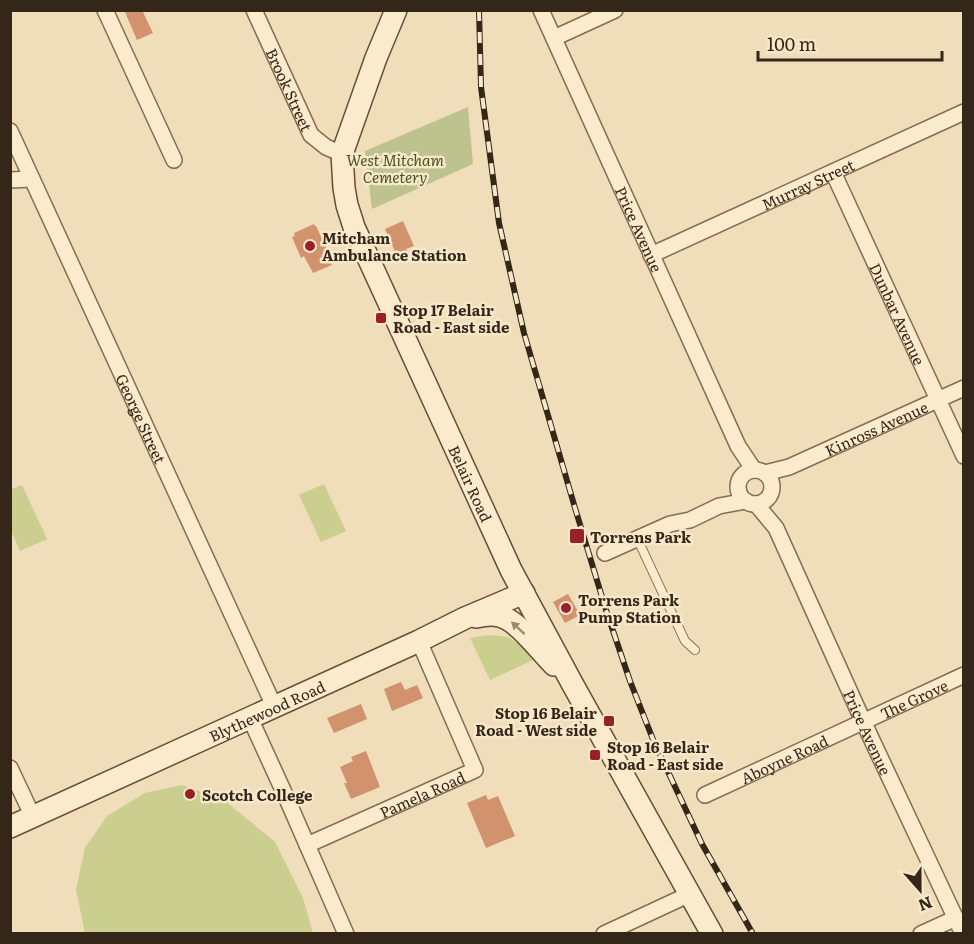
<svg xmlns="http://www.w3.org/2000/svg" width="974" height="944" font-family="Literata,serif">
<rect width="100%" height="100%" fill="#f0ddba"/>
<g fill="#cace8e">
<path d="M324 484 346 531 321 542 299 495Z"/>
<path d="M22 485 47 539 20 551 11 530 10 490Z"/>
<path d="M489 635 508 637 522 646 535 659 490 680 470 638Z"/>
<path d="M182 785 224 800 275 842 303 898 313 933H85L76 890 85 848 107 816 145 793Z"/>
</g>
<path fill="#bec28e" d="M468 107 473 164 372 209 365 151Z"/>
<g fill="#d1926d">
<path d="M124 10H142L153 33 137 40Z"/>
<path d="M403 221 414 246 406 249 408 252 397 256 385 229Z"/>
<path d="M314 224 315 226H316L329 254 327 255 332 265 313 273 304 256 301 258 292 237 295 236 294 233Z"/>
<path d="M568 594 580 615 565 623 553 602Z"/>
<path d="M401 682 405 690 417 685 423 698 392 711 384 689Z"/>
<path d="M361 704 367 719 334 733 327 718Z"/>
<path d="M366 751 380 787 351 799 344 783H347L340 767 353 761 351 757Z"/>
<path d="M486 795 488 800 498 796 515 836 486 848 467 803Z"/>
</g>
<g fill="none" stroke-linecap="round" stroke-linejoin="round">
<g stroke="#876c53" stroke-width="10">
<path id="service" d="M637 538 685 641 695 650"/>
</g>
<g stroke="#876c53" stroke-width="18">
<g id="minor">
<path d="M105 10 174 160"/>
<path id="s1" d="M254 10 311 135 326 147 342 154"/>
<path id="s2" d="M541 10 738 446 754 470"/>
<path d="M554 38 615 10"/>
<path id="s3" d="M10 131 274 706"/>
<path id="s4" d="M833 172 964 456"/>
<path d="M10 180 32 179"/>
<path id="s5" d="M651 255 964 112"/>
<circle cx="755" cy="487" r="17"/>
<path id="s6" d="M765 473 789 467 964 388"/>
<path id="s7" d="M756 504 776 528 863 721 963 934"/>
<path d="M605 553 670 524 690 520 719 506 746 501"/>
<path d="M250 718 287 799 346 934"/>
<path d="M10 768 33 817"/>
<path id="s8" d="M705 795 964 675"/>
<path id="s9" d="M307 845 475 770 419 641"/>
<path d="M604 934 690 894"/>
<path d="M921 934 956 918"/>
</g>
</g>
<g stroke="#694d37" stroke-width="24">
<g id="secondary">
<path id="s10" d="M396 10 376 58 342 154 344 188 347 205 354 227 511 570 573 685 712 934"/>
<path d="M476 617C485 615 497 614 505 618 520 624 541 652 554 665"/>
<path id="s11" d="M10 827 419 641 465 618 524 593"/>
</g>
</g>
<use href="#service" stroke="#fbebcd" stroke-width="8"/>
<use href="#minor" stroke="#fbebcd" stroke-width="15"/>
<use href="#secondary" stroke="#fbebcd" stroke-width="21"/>
<g stroke="#35261a" stroke-width="6">
<path id="rail" d="M479 10 481 87 499 223 524 333 575 508 606 610 630 681 654 742 702 844 753 934"/>
</g>
<use href="#rail" stroke="#f7e8ca" stroke-width="4" stroke-dasharray="11" stroke-linecap="butt"/>
</g>
<defs><path id="oneway-solid" d="M-6-.8H1V-3.2L6.5 0L1 3.2V.8H-6Z" transform="scale(1.5)"/></defs>
<use fill="#988874" href="#oneway-solid" transform="translate(518 628) rotate(-137)"/>
<g fill="#992027" stroke="#f7e8ca" stroke-width="2">
<circle cx="310" cy="246" r="6"/>
<rect x="375" y="312" width="12" height="12" rx="3"/>
<rect x="569" y="528" width="16" height="16" rx="3"/>
<circle cx="566" cy="608" r="6"/>
<rect x="603" y="715" width="12" height="12" rx="3"/>
<rect x="589" y="749" width="12" height="12" rx="3"/>
<circle cx="190" cy="794" r="6"/>
</g>
<g text-anchor="middle" dominant-baseline="central" stroke-width="5" stroke-linejoin="round" paint-order="stroke">
<g font-size="15" fill="#35261a" stroke="#f7e8ca">
<text stroke="none"><textPath href="#s1" startOffset="87">Brook Street</textPath></text>
<text stroke="none"><textPath href="#s5" startOffset="172">Murray Street</textPath></text>
<text stroke="none"><textPath href="#s2" startOffset="240">Price Avenue</textPath></text>
<text stroke="none"><textPath href="#s4" startOffset="156">Dunbar Avenue</textPath></text>
<text stroke="none"><textPath href="#s3" startOffset="316">George Street</textPath></text>
<text stroke="none"><textPath href="#s6" startOffset="120">Kinross Avenue</textPath></text>
<text stroke="none"><textPath href="#s10" startOffset="510">Belair Road</textPath></text>
<text stroke="none"><textPath href="#s8" startOffset="230">The Grove</textPath></text>
<text stroke="none"><textPath href="#s11" startOffset="282">Blythewood Road</textPath></text>
<text stroke="none"><textPath href="#s7" startOffset="255">Price Avenue</textPath></text>
<text stroke="none"><textPath href="#s8" startOffset="87">Aboyne Road</textPath></text>
<text stroke="none"><textPath href="#s9" startOffset="126">Pamela Road</textPath></text>
</g>
<g font-size="15" font-style="italic" fill="#48531f" stroke="#f7e8ca">
<text x="395" y="159">West Mitcham<tspan x="395" dy="17">Cemetery</tspan></text>
</g>
<g font-size="15" font-weight="bold" fill="#35261a" stroke="#f7e8ca" text-anchor="start">
<text x="322" y="237">Mitcham<tspan x="322" dy="17">Ambulance Station</tspan></text>
<text x="393" y="309">Stop 17 Belair<tspan x="393" dy="17">Road - East side</tspan></text>
<text x="590" y="536">Torrens Park</text>
<text x="578" y="599">Torrens Park<tspan x="578" dy="17">Pump Station</tspan></text>
<text x="597" y="712" text-anchor="end">Stop 16 Belair<tspan x="597" dy="17">Road - West side</tspan></text>
<text x="607" y="746">Stop 16 Belair<tspan x="607" dy="17">Road - East side</tspan></text>
<text x="202" y="794">Scotch College</text>
</g>
</g>
<rect width="974" height="944" fill="none" stroke="#35261a" stroke-width="24"/>
<g transform="translate(920 890) rotate(159)" stroke="#f7e8ca" stroke-width="4.5" paint-order="stroke">
<path d="M0-4.5L10 22L0 15L-10 22Z" fill="#35261a"/>
<text y="-9" font-size="16" font-weight="bold" text-anchor="middle" fill="#35261a">N</text>
</g>
<path d="M758 51v9h184v-9" fill="none" stroke="#35261a" stroke-width="3"/>
<text x="767" y="51" font-size="18" fill="#35261a" stroke="#f7e8ca" stroke-width="4.5" paint-order="stroke">100 m</text>
</svg>
